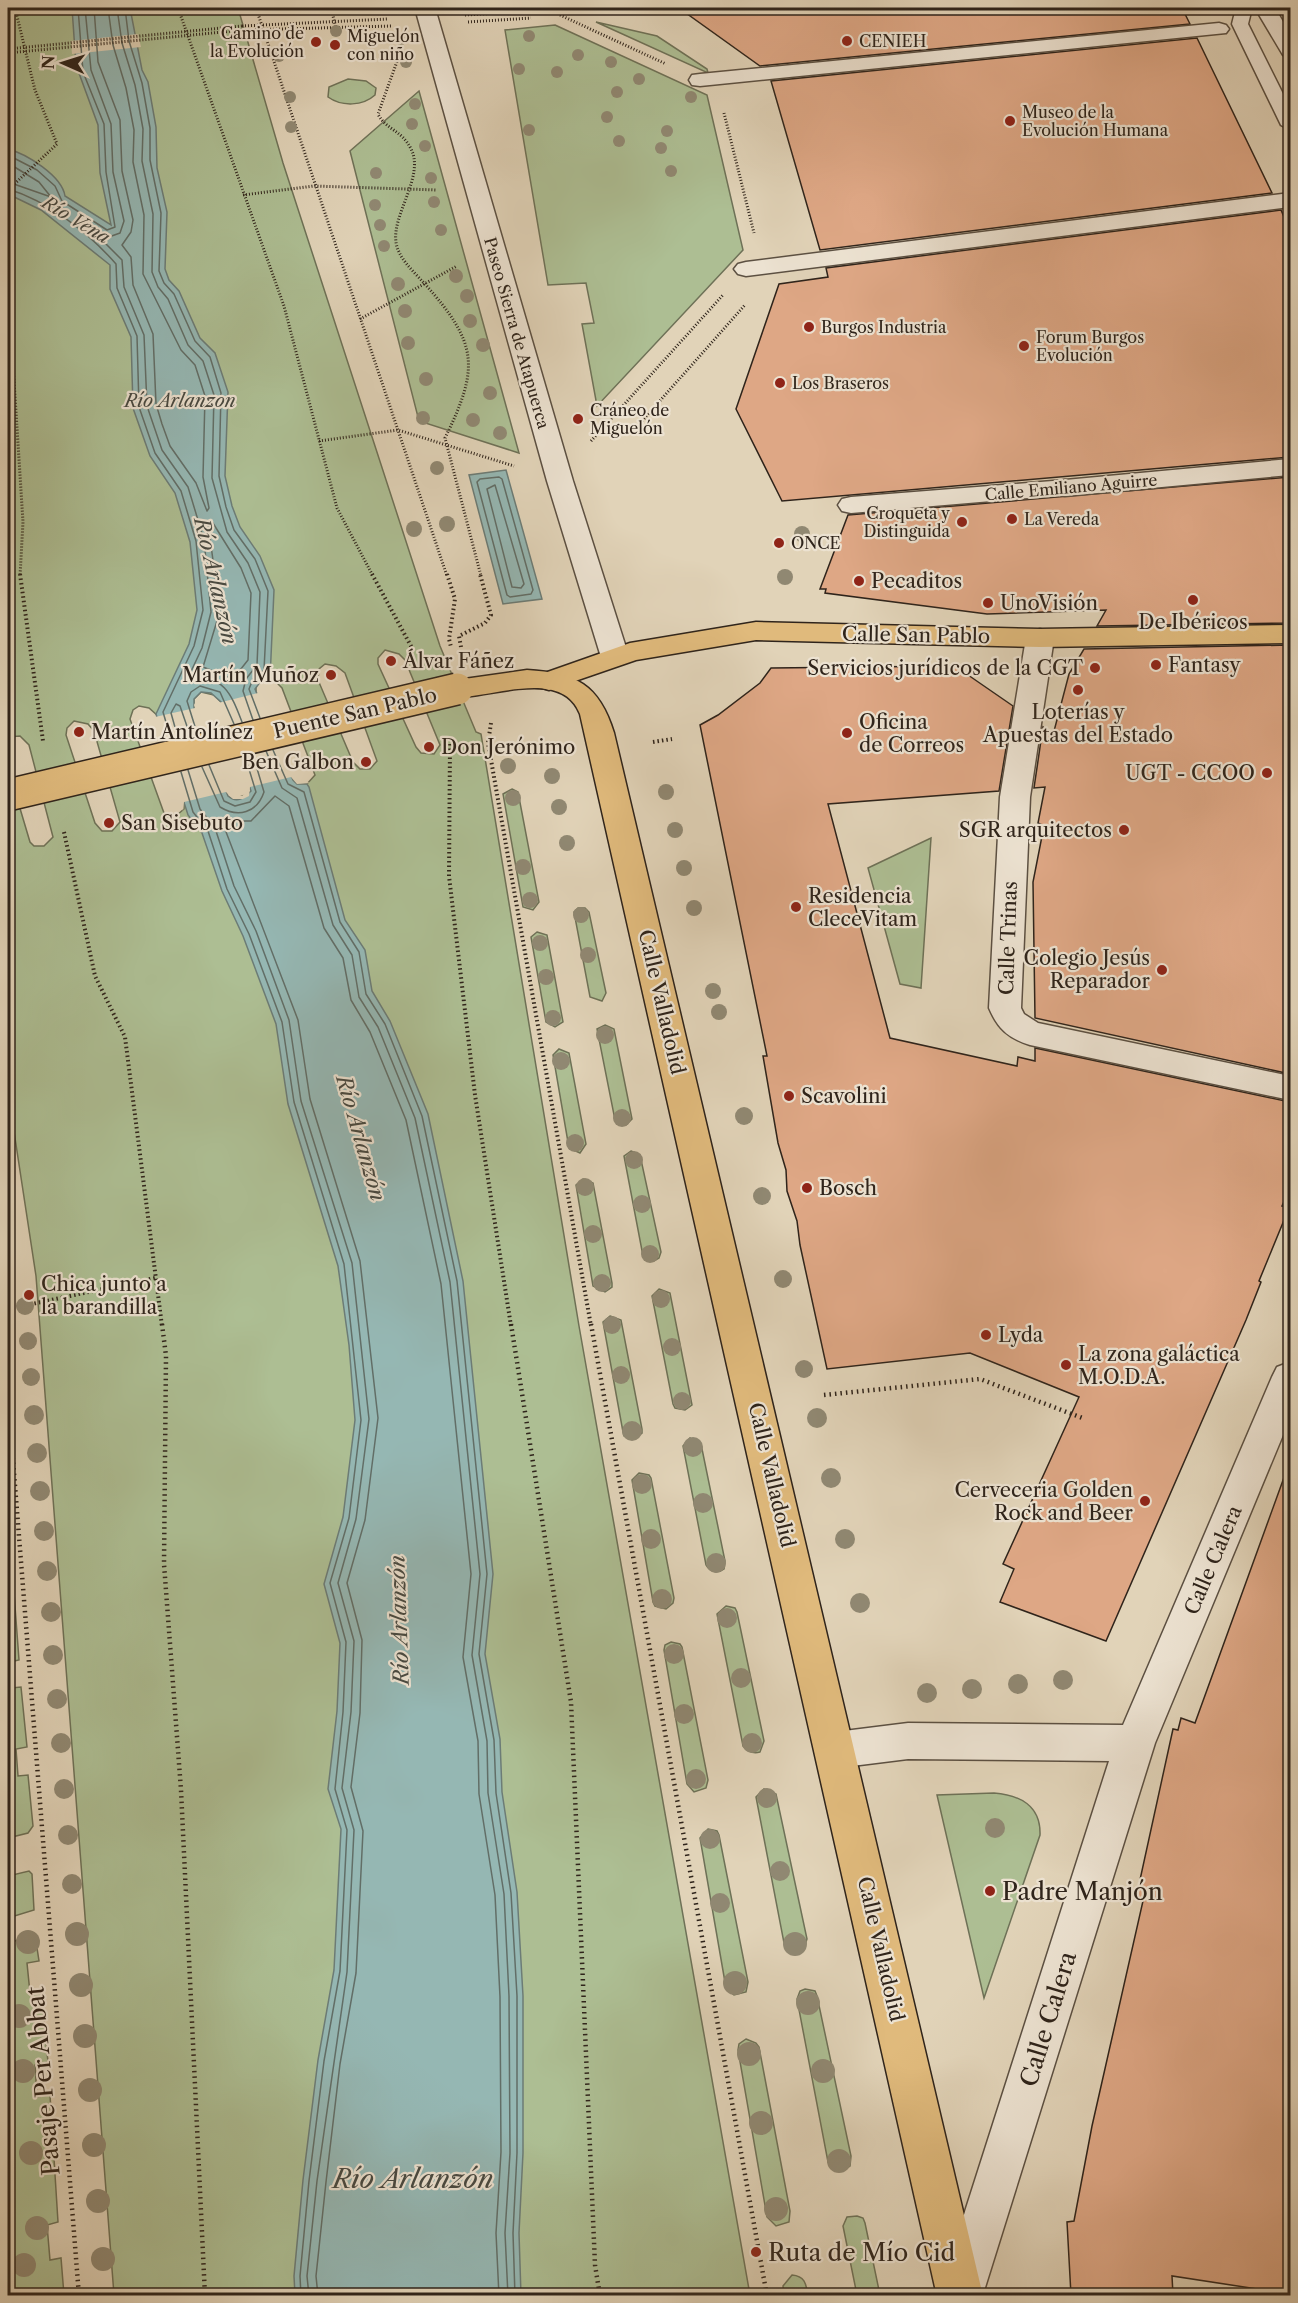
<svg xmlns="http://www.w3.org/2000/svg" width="1298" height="2303" font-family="'Libre Caslon Text',serif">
<rect width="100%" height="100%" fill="#e1d3b8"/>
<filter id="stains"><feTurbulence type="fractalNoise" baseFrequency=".00333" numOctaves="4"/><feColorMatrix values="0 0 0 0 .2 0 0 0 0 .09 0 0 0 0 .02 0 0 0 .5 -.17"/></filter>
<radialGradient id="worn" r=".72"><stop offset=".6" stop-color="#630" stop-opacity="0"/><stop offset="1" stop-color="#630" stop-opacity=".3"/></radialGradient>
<g fill="#adbe93" stroke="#6e7157" stroke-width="1.5" fill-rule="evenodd">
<path d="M8 8H238L283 163 440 646 476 732 481 734 579 1326 750 2295H114L36 1276 8 1092V768L30 842 34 846H44L53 837 29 745 20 736 8 737ZM385 650 399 654 405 660 440 745 434 754 421 753 416 747 378 664V658ZM325 664 336 666 345 673 377 761 370 769H360L353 762 318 680 319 669ZM263 678 274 680 282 688 315 775 307 784 293 780 233 799 184 802V809L177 815 164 813 130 719 133 710 139 706 149 708 158 716 194 708V699L201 692 214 695 221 702 256 694V685ZM74 721 88 724 94 731 120 822 112 831H102L95 823 66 735 67 728Z"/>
<path d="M596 22 657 36 707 69 708 73Z"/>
<path d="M555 25 707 95 743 250 597 406 582 324 594 323 586 283 548 285 505 30Z"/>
<path d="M348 79 366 81 376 88 375 95C363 106 342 107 328 97L329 87Z"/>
<path d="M419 91 519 453 419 421 350 151Z"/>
<path d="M512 789 518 792 539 902 533 910 523 907 503 794Z"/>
<path d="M931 838 921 988 900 984 868 868Z"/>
<path d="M578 908H585L589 912 606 993 602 1001 590 997 574 912Z"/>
<path d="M537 932 547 935 563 1022 555 1027 546 1022 531 937Z"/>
<path d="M605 1025 614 1029 632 1119 626 1125 618 1124 615 1120 597 1029Z"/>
<path d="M559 1049 569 1053 586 1144 580 1153 569 1148 553 1055Z"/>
<path d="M631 1151 640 1155 661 1252 659 1258 654 1261 645 1259 643 1256 624 1156Z"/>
<path d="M583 1179 593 1183 612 1283V1287L605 1292 593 1286 576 1185Z"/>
<path d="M659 1289 670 1293 692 1405 685 1410 675 1408 673 1404 652 1296Z"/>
<path d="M610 1316 621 1320 642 1429V1433L634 1439 624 1436 623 1432 603 1322Z"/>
<path d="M690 1438 701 1444 725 1561 724 1569C718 1574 710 1572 706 1565L683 1446Z"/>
<path d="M639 1473 649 1475 651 1478 674 1598 673 1603 666 1609 655 1606 653 1602 632 1480Z"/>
<path d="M14 1593 19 1660 10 1662 11 1688 21 1687 27 1747 16 1749 18 1776 28 1775 33 1826 28 1833 8 1838V1595Z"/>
<path d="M726 1606 735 1608 737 1612 764 1741 760 1752C753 1754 748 1752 743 1746L717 1614Z"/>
<path d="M671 1642 680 1644 682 1647 708 1780 706 1788 694 1792 687 1784 664 1650 665 1645Z"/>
<path d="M764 1789 776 1794 807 1939 804 1948 793 1952 784 1943 756 1797Z"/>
<path d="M994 1793C1020 1795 1041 1806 1040 1835L984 1998 937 1795Z"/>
<path d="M708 1829 717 1831 719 1835 748 1982 746 1992 734 1995 726 1988 700 1838Z"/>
<path d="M29 1871 32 1874 34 1910 8 1918V1876Z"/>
<path d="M35 1935 39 1961 27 1963 30 1993 41 1992 48 2062 35 2065 37 2097 50 2095 58 2222 47 2225 50 2260 61 2258 64 2295H8V1943Z"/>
<path d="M805 1989 815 1991 817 1996 851 2156 850 2166 842 2171 831 2167 828 2162 797 1999 800 1991Z"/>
<path d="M746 2039 756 2043 759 2047 790 2211 789 2222 776 2226 767 2217 738 2050 739 2044Z"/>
<path d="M857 2216 863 2218 865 2223 880 2295H857L843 2226 847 2217Z"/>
<path d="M792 2275C805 2276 806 2284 808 2295H784L783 2286Z"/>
</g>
<g fill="#95b7b3" stroke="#6c7c76" stroke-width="1.5" fill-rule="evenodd">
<path d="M72 8H130L142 70 148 82 156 127 157 168 167 212 165 269 169 280 179 291 200 338 215 353 228 392 225 476 232 506 240 527 260 556 274 590 270 679 263 678 255 689 293 780 297 784H307L309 787 345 920 365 950 372 991 390 1021 428 1114 463 1281 493 1574 485 1654 500 1739 502 1792 517 1892 523 1996V2153L519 2233 521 2295H295L294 2276 303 2180 318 2060 334 1970 341 1829 328 1789 337 1711 340 1643 324 1584 343 1517 355 1420 349 1345 338 1266 288 1104 276 1024 243 936 222 891 202 833 188 815 156 714 189 644 197 610 190 542 175 493 150 456 133 408 131 337 110 289V265L41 210 8 194V149C27 154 62 176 65 196L111 225 100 173 98 125 76 65ZM201 692 211 693 221 702 251 791C244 798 237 804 228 796L194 708V699Z"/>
<path d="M506 470 542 599 503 604 469 475Z"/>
</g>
<g fill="#e1d3b8">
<path d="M138 34 141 47 72 54 71 41Z"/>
<path d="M259 686V693L295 778 310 783 297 784 291 777 250 787 249 796 243 799H233L226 792 184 802 183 811 153 713 155 717 195 708 194 705 197 699V707L231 794 242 796 248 791 218 704 208 696 218 703 258 693Z"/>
</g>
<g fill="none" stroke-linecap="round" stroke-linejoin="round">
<g stroke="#626e67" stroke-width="1.5">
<path d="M85 8 91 70 111 124 113 172 124 221 120 233 106 238 104 242 122 260 124 287 144 335 147 406 162 450 188 487 204 540 211 612 202 648 187 680 190 682C223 671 232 696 242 722"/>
<path d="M94 8 98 62 120 120 122 171 133 220 131 232 122 245 131 257 133 285 153 334 156 404 162 424 170 446 196 483 207 511 209 508 203 477 205 396 195 365 181 350 143 274 144 215 133 162 134 130 126 88 113 45 108 8"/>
<path d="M117 8 122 43 135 85 143 129 142 161 153 214 152 272 158 287 168 299 188 345 203 361 214 395 212 478 227 532 248 563 260 592 257 665 246 679 243 691 253 720"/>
<path d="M125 8 129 41 142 83 150 128V160L161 213 159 271 164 283 174 294 195 341 210 357 221 393 219 476 226 507 234 530 255 559 268 591 264 670 253 679 249 689 260 718"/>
<path d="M8 155 37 170 55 186 62 201 107 230 115 227 106 172 104 124 83 72 78 8"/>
<path d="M8 163 39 182 51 197 8 182"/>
<path d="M8 189C48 201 89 233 116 264L117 288 137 336 139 407 155 453 181 491 196 541 203 610 194 646 163 712 171 739"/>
<path d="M499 477 502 479 533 590 531 594 510 597 507 595 477 482 480 479Z"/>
<path d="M495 485 524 584 521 588 512 587 487 489Z"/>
<path d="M211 520 241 568 251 593 248 660 233 679 203 667 220 611 208 524Z"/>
<path d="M197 733 187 701 191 692 200 686 220 692 234 724"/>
<path d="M178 738 171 713 176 704 180 706 190 735"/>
<path d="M273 750 288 784 304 792 340 922 359 952 366 994 385 1024 422 1116 457 1281 487 1574 479 1654 494 1740 496 1793 511 1893 517 1996V2153L513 2233 515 2296"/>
<path d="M266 751 282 788 297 798 333 925 352 955 359 997 378 1027 415 1118 450 1282 480 1574 472 1655 487 1741 488 1793 504 1894 509 1996 510 2153 505 2233 508 2296"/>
<path d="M209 765 224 801 235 806 250 802 256 792 245 756"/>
<path d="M202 767 220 807C238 818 257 813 264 792L253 755"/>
<path d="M188 770 200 809 215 828 234 886 256 931 289 1020 301 1101 352 1263 369 1419 356 1519 338 1583 354 1641 351 1712 342 1788 354 1830 347 1972 317 2181 307 2276 309 2296"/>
<path d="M181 772 193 812 208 831 227 889 249 934 282 1022 294 1102 344 1264 361 1420 349 1518 330 1583 346 1642 343 1712 335 1789 347 1830 340 1971 324 2061 309 2181 300 2276 301 2296"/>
<path d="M318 2296 316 2276 326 2182 340 2064 356 1973 363 1831 351 1787 360 1713 362 1640 347 1583 365 1520 378 1418 360 1261 310 1099 298 1020 223 824 225 821H251L275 796 289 806 324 928 343 958 351 1000 370 1032 406 1120 441 1284 471 1574 463 1657 478 1741 479 1794 495 1895 500 1997 501 2152 496 2233 499 2296"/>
</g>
</g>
<g fill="#dea785" stroke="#2f241b" stroke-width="1.5">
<path d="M679 8H1182L1190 24 760 66Z"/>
<path d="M1197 38 1272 193 820 250 771 81Z"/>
<path d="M1281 210 1290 231V457L782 501 736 409 779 284 828 277 826 268Z"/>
<path d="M1290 477V623L1097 626 1106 610 987 614 825 593 826 589H820L848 515Z"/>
<path d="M1290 645V1074L1035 1018 1033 882 1044 826 1038 823 1045 787 1034 788 1043 727 1053 735 1069 674 1084 649Z"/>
<path d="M955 666 1013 706 999 791 828 804 890 1038 1017 1066 1018 1057 1035 1061V1048L1290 1102V1188L1282 1206 1289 1208 1259 1281 1261 1282 1246 1320 1106 1641 1000 1602 1014 1569 1003 1564 1079 1397 970 1353 827 1369 800 1245 797 1221 787 1191 786 1170 778 1143 763 1056H767L700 725 718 715 760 683 771 668Z"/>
<path d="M1286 1472 1290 1473V2294L1172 2276 1173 2295H1071L1067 2222 1074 2221 1092 2126 1143 1901 1136 1898 1173 1729 1178 1730 1181 1718 1195 1723Z"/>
</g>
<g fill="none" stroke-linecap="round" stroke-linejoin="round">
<g stroke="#5c5042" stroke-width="3">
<path id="service" d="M1236 8H1252L1248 24 1290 108V130L1281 125 1232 24Z"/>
</g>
<g stroke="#5c5042" stroke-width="3">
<g id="pedestrian">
<path d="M1219 23 1226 25 1229 29 1226 33 700 86 692 85 689 80 692 75 700 74Z"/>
<path d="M1290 193V207L746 276 738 274 734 269 738 264 746 262Z"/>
<path d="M1065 480 1074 482 1078 488 1074 494 851 513 842 511 838 505 842 499 851 497Z"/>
</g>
</g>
<g stroke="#5c5042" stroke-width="3">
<g id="minor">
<path d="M415 8H435L573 481 629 657 625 663 615 666 605 663 601 657 547 481Z"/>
<path d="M1255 8H1275L1290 34V57L1283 55Z"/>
<path d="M1290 459V475L1065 496 1056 494 1052 488 1056 482 1065 480Z"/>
<path d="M1040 629 1050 632 1054 638 1030 797 1021 1008 1024 1014 1038 1023 1290 1076V1100L1030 1045C1008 1038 998 1029 989 1008L1000 797 1026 638 1030 632Z"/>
<path d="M1290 1362V1418L1155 1743 983 2294 938 2296 1109 1761 908 1759 836 1768 822 1763 816 1750 822 1737 836 1732 908 1723 1123 1725 1272 1377 1277 1367Z"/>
</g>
</g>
<g stroke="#2f241b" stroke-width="3">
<path id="primary" d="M756 622 1040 629 1290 625V643L1040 647 756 640 636 660 549 690 539 687 535 681 539 675 630 643Z"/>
</g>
<g stroke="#2f241b" stroke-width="3">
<path id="trunk" d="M527 670C576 673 599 684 614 733L983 2296H937L580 714C560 663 480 704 447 696L443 689 447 682 457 680Z"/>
</g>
<g stroke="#2f241b" stroke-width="3" stroke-dasharray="1 2" stroke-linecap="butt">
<path d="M178 8 284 306 337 508 373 576"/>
<path d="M256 8 447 576"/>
<path d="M331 8 336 28"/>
<path d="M465 15 579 8H644"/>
<path d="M560 15 666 64"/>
<path d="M468 22 531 18"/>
<path d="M242 26 388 19"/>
<path d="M243 30 392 26"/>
<path d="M399 56 378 114C386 130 402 130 411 149 425 176 392 214 396 242 398 258 414 272 424 283 478 343 480 367 445 438L481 576"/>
<path d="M724 113 754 233"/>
<path d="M8 190 57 144 35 90 15 8"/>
<path d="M243 195 314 186 437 190"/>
<path d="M8 286 23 522 20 576"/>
<path d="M360 319 457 266"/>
<path d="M642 421 745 305"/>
<path d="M319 441 398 430 514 466"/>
<path d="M591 441 723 295"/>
</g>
<g stroke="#2f241b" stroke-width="4" stroke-dasharray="1.5 3" stroke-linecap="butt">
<path d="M20 574 43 741"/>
<path d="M372 574 412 648"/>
<path d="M447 574 455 599 449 639 451 647"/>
<path d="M461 647 459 636 485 623 491 615 480 574"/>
<path d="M491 723 488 743 591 1326"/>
<path d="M653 742 672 739"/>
<path d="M450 744 449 876 475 1095 511 1326"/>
<path d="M64 832 95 976 125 1037 162 1326"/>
<path d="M8 1309 155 1278"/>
</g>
<g stroke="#2f241b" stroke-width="4.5" stroke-dasharray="1.5 4" stroke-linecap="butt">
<path d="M162 1324 166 1356 164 1564 181 1790 205 2296"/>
<path d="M511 1324 571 1702 595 2265 600 2296"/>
<path d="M591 1324 767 2296"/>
<path d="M824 1395 980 1379 1085 1419"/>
<path d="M8 1397 79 2296"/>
</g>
<use href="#service" fill="#ece2d1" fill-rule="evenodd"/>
<use href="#pedestrian" fill="#ece2d1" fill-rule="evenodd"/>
<use href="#minor" fill="#ece2d1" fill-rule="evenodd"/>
<use href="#primary" fill="#e0ba7c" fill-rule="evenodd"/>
<use href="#trunk" fill="#e0ba7c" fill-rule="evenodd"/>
<g stroke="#2f241b" stroke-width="34" stroke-linecap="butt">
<path id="trunk-bridge" d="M8 795 457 689"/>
</g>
<g stroke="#2f241b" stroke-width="3" stroke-dasharray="1 2" stroke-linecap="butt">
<path d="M8 49 242 26"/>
<path d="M8 53 243 30"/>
</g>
<use href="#trunk-bridge" stroke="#e0ba7c" stroke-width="31"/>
</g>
<g fill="#908872">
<circle cx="336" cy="31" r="6"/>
<circle cx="529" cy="36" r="6"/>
<circle cx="401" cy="39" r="6"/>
<circle cx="578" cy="55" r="6"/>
<circle cx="279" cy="56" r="6"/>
<circle cx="406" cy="62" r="6"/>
<circle cx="611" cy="62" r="6"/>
<circle cx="519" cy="69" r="6"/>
<circle cx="557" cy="72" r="6"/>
<circle cx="639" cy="79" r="6"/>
<circle cx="617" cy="92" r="6"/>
<circle cx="290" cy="97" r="6"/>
<circle cx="691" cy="97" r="6"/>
<circle cx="415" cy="104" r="6"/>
<circle cx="607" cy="117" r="6"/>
<circle cx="412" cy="124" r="6"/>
<circle cx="291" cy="127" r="6"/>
<circle cx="529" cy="130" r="6"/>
<circle cx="667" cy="131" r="6"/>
<circle cx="619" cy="141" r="6"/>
<circle cx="425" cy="146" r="6"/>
<circle cx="661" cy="148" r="6"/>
<circle cx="671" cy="171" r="6"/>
<circle cx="376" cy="173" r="6"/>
<circle cx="431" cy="178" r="6"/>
<circle cx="434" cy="202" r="6"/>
<circle cx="375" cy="205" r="6"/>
<circle cx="380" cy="225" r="6"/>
<circle cx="441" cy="230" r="6"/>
<circle cx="384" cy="246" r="6"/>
<circle cx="456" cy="276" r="7"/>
<circle cx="398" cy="284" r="7"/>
<circle cx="467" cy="296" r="7"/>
<circle cx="405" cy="311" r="7"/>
<circle cx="470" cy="321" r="7"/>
<circle cx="408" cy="343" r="7"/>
<circle cx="483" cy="345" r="7"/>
<circle cx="426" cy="379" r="7"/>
<circle cx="490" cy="393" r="7"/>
<circle cx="423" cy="418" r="7"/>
<circle cx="473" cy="420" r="7"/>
<circle cx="500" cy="433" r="7"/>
<circle cx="437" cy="468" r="7"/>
<circle cx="447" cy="524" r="8"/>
<circle cx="414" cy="529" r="8"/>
<circle cx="802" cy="534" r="8"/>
<circle cx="785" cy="577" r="8"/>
<circle cx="508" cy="766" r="8"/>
<circle cx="552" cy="776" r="8"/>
<circle cx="666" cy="792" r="8"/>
<circle cx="513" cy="798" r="8"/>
<circle cx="559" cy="807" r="8"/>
<circle cx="675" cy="830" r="8"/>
<circle cx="567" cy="843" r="8"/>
<circle cx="523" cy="867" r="8"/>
<circle cx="684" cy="868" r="8"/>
<circle cx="530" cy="900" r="8"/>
<circle cx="694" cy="908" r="8"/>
<circle cx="581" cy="915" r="8"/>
<circle cx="540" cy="943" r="8"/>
<circle cx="588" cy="955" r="8"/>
<circle cx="546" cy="977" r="8"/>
<circle cx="713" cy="991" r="8"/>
<circle cx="719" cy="1012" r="8"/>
<circle cx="553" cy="1018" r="8"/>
<circle cx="605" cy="1035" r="9"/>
<circle cx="561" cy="1061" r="9"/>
<circle cx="744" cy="1116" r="9"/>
<circle cx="622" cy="1118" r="9"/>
<circle cx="575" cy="1143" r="9"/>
<circle cx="634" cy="1160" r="9"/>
<circle cx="585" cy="1187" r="9"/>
<circle cx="762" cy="1196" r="9"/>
<circle cx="642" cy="1204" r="9"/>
<circle cx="593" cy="1234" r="9"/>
<circle cx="650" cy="1254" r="9"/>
<circle cx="783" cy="1279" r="9"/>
<circle cx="602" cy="1283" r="9"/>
<circle cx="661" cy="1299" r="9"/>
<circle cx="25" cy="1306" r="9"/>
<circle cx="612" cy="1325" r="9"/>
<circle cx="28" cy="1341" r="9"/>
<circle cx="672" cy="1347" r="9"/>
<circle cx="804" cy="1369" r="9"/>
<circle cx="621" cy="1375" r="9"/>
<circle cx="31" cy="1377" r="9"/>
<circle cx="682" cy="1401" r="9"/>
<circle cx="34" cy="1415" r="10"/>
<circle cx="817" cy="1418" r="10"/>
<circle cx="632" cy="1431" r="10"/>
<circle cx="693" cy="1447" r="10"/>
<circle cx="37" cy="1453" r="10"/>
<circle cx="831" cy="1478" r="10"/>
<circle cx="642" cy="1484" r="10"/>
<circle cx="40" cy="1491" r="10"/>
<circle cx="703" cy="1503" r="10"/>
<circle cx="44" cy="1531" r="10"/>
<circle cx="651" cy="1539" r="10"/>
<circle cx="845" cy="1539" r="10"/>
<circle cx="716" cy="1563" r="10"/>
<circle cx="47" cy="1571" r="10"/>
<circle cx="662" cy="1599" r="10"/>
<circle cx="860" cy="1603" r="10"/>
<circle cx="51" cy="1612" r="10"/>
<circle cx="727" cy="1618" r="10"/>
<circle cx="674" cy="1654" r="10"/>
<circle cx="53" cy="1655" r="10"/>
<circle cx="741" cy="1678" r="10"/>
<circle cx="1063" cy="1680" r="10"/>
<circle cx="1018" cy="1684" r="10"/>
<circle cx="972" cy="1689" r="10"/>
<circle cx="927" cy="1693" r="10"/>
<circle cx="57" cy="1699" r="10"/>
<circle cx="684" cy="1714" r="10"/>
<circle cx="61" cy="1743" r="10"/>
<circle cx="752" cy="1743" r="10"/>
<circle cx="696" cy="1779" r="10"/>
<circle cx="64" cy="1789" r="10"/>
<circle cx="767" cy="1798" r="10"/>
<circle cx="995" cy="1828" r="10"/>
<circle cx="68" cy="1835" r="10"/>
<circle cx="710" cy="1839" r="10"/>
<circle cx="780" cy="1871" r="10"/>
<circle cx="72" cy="1884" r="10"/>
<circle cx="720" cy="1903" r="10"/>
<circle cx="77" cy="1934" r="12"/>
<circle cx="28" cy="1942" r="12"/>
<circle cx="795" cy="1944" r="12"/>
<circle cx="735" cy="1983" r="12"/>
<circle cx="81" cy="1985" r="12"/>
<circle cx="808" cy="2003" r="12"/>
<circle cx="19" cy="2016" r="12"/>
<circle cx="85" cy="2036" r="12"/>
<circle cx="749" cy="2054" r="12"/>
<circle cx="23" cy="2071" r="12"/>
<circle cx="823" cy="2071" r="12"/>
<circle cx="90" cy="2090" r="12"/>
<circle cx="761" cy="2123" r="12"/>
<circle cx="94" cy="2145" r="12"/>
<circle cx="31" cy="2153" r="12"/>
<circle cx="839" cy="2161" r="12"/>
<circle cx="98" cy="2201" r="12"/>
<circle cx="776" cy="2209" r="12"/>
<circle cx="37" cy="2228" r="12"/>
<circle cx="103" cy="2259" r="12"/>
<circle cx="24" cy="2265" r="12"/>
</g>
<g fill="#8f2418" stroke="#ece2d1" stroke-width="2">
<circle cx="847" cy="41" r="6"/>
<circle cx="316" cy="42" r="6"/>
<circle cx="335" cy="45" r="6"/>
<circle cx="1010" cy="121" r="6"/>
<circle cx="809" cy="327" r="6"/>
<circle cx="1024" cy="346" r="6"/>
<circle cx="780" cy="383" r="6"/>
<circle cx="578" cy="419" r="6"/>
<circle cx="1012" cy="519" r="6"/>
<circle cx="962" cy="522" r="6"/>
<circle cx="779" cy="543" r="6"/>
<circle cx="859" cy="581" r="6"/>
<circle cx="1193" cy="600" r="6"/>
<circle cx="988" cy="603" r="6"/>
<circle cx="391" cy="661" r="6"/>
<circle cx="1156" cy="665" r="6"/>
<circle cx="1095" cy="668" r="6"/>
<circle cx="331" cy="675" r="6"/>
<circle cx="1078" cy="690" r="6"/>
<circle cx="79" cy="732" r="6"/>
<circle cx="847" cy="733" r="6"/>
<circle cx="429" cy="747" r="6"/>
<circle cx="366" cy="762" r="6"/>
<circle cx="1267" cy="773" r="6"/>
<circle cx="109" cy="823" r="6"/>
<circle cx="1124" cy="830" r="6"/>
<circle cx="796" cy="907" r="6"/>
<circle cx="1162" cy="970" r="6"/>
<circle cx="789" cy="1096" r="6"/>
<circle cx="807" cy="1188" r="6"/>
<circle cx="29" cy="1295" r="6"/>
<circle cx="986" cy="1335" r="6"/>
<circle cx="1066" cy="1365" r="6"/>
<circle cx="1145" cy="1501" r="6"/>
<circle cx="990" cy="1891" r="6"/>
<circle cx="756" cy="2252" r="6"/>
</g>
<g text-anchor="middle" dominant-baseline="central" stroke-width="4.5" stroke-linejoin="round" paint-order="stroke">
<g font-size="16" fill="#2f241b" stroke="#ece2d1" text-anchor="start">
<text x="304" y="33" text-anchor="end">Camino de<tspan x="304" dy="18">la Evolución</tspan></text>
<text x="347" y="36">Miguelón<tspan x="347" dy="18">con niño</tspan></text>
<text x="859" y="41">CENIEH</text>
<text x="1022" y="112">Museo de la<tspan x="1022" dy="18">Evolución Humana</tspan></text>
<text x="821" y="327">Burgos Industria</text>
<text x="1036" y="337">Forum Burgos<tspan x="1036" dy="18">Evolución</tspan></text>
<text x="792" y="383">Los Braseros</text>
<text x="590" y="410">Cráneo de<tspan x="590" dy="18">Miguelón</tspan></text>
<text x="950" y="513" text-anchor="end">Croqueta y<tspan x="950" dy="18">Distinguida</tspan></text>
<text x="1024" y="519">La Vereda</text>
<text x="791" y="543">ONCE</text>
</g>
<g font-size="16" fill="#2f241b" stroke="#ece2d1">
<text transform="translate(517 333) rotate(74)">Paseo Sierra de Atapuerca</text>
<text transform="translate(1071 487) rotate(-5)">Calle Emiliano Aguirre</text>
</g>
<g font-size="18" font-style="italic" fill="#484941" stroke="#ece2d1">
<text transform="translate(76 220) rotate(31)">Río Vena</text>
<text x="180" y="401">Río Arlanzon</text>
</g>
<g font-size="20" fill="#2f241b" stroke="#ece2d1" text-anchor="start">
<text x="871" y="581">Pecaditos</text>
<text x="1000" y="603">UnoVisión</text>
<text x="1193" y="622" text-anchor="middle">De Ibéricos</text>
<text x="403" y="661">Álvar Fáñez</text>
<text x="1168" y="665">Fantasy</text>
<text x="1083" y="668" text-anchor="end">Servicios jurídicos de la CGT</text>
<text x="319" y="675" text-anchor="end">Martín Muñoz</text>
<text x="1078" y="712" text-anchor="middle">Loterías y<tspan x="1078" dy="23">Apuestas del Estado</tspan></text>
<text x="859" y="722">Oficina<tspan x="859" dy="23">de Correos</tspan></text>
<text x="91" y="732">Martín Antolínez</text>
<text x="441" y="747">Don Jerónimo</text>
<text x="354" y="762" text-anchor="end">Ben Galbon</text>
<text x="1255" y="773" text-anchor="end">UGT - CCOO</text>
<text x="121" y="823">San Sisebuto</text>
<text x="1112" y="830" text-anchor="end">SGR arquitectos</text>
<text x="808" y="896">Residencia<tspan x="808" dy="23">CleceVitam</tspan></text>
<text x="1150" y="958" text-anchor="end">Colegio Jesús<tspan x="1150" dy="23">Reparador</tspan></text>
<text x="801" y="1096">Scavolini</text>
<text x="819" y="1188">Bosch</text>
<text x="41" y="1284">Chica junto a<tspan x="41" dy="23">la barandilla</tspan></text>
<text x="998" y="1335">Lyda</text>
<text x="1078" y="1354">La zona galáctica<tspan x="1078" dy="23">M.O.D.A.</tspan></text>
<text x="1133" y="1490" text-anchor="end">Cerveceria Golden<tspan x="1133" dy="23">Rock and Beer</tspan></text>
</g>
<g font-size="20" fill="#2f241b" stroke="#ece2d1">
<text transform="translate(916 635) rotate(1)">Calle San Pablo</text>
<text transform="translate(355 713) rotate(-13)">Puente San Pablo</text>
<text transform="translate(1008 938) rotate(-88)">Calle Trinas</text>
<text transform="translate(662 1002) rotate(77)">Calle Valladolid</text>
<text transform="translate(772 1475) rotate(77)">Calle Valladolid</text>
<text transform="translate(1213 1560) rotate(-67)">Calle Calera</text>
<text transform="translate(881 1949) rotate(77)">Calle Valladolid</text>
</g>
<g font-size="21" font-style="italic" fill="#484941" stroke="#ece2d1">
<text transform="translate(216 581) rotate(77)">Río Arlanzón</text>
<text transform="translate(361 1138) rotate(74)">Río Arlanzón</text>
<text transform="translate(399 1620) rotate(-92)">Río Arlanzón</text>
</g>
<g font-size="24" fill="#2f241b" stroke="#ece2d1" text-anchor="start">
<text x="1002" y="1891">Padre Manjón</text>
<text x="768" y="2252">Ruta de Mío Cid</text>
</g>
<g font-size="24" fill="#2f241b" stroke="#ece2d1">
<text transform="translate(1048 2019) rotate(-73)">Calle Calera</text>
<text transform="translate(43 2081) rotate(-95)">Pasaje Per Abbat</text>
</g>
<g font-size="26" font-style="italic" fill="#484941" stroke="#ece2d1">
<text x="413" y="2179">Río Arlanzón</text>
</g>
</g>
<rect width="1298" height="2303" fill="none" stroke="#e1d3b8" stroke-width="30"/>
<rect x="9" y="9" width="1280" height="2285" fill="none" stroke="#2f241b" stroke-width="3"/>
<rect x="15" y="15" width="1268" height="2273" fill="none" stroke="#2f241b" stroke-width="1.5"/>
<g transform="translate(63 63) rotate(273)" stroke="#ece2d1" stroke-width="4.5" paint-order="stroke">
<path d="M0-4.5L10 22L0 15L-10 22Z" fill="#2f241b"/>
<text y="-9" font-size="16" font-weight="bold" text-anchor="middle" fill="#2f241b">N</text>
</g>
<rect width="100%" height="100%" filter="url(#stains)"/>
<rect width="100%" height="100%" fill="url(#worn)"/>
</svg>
